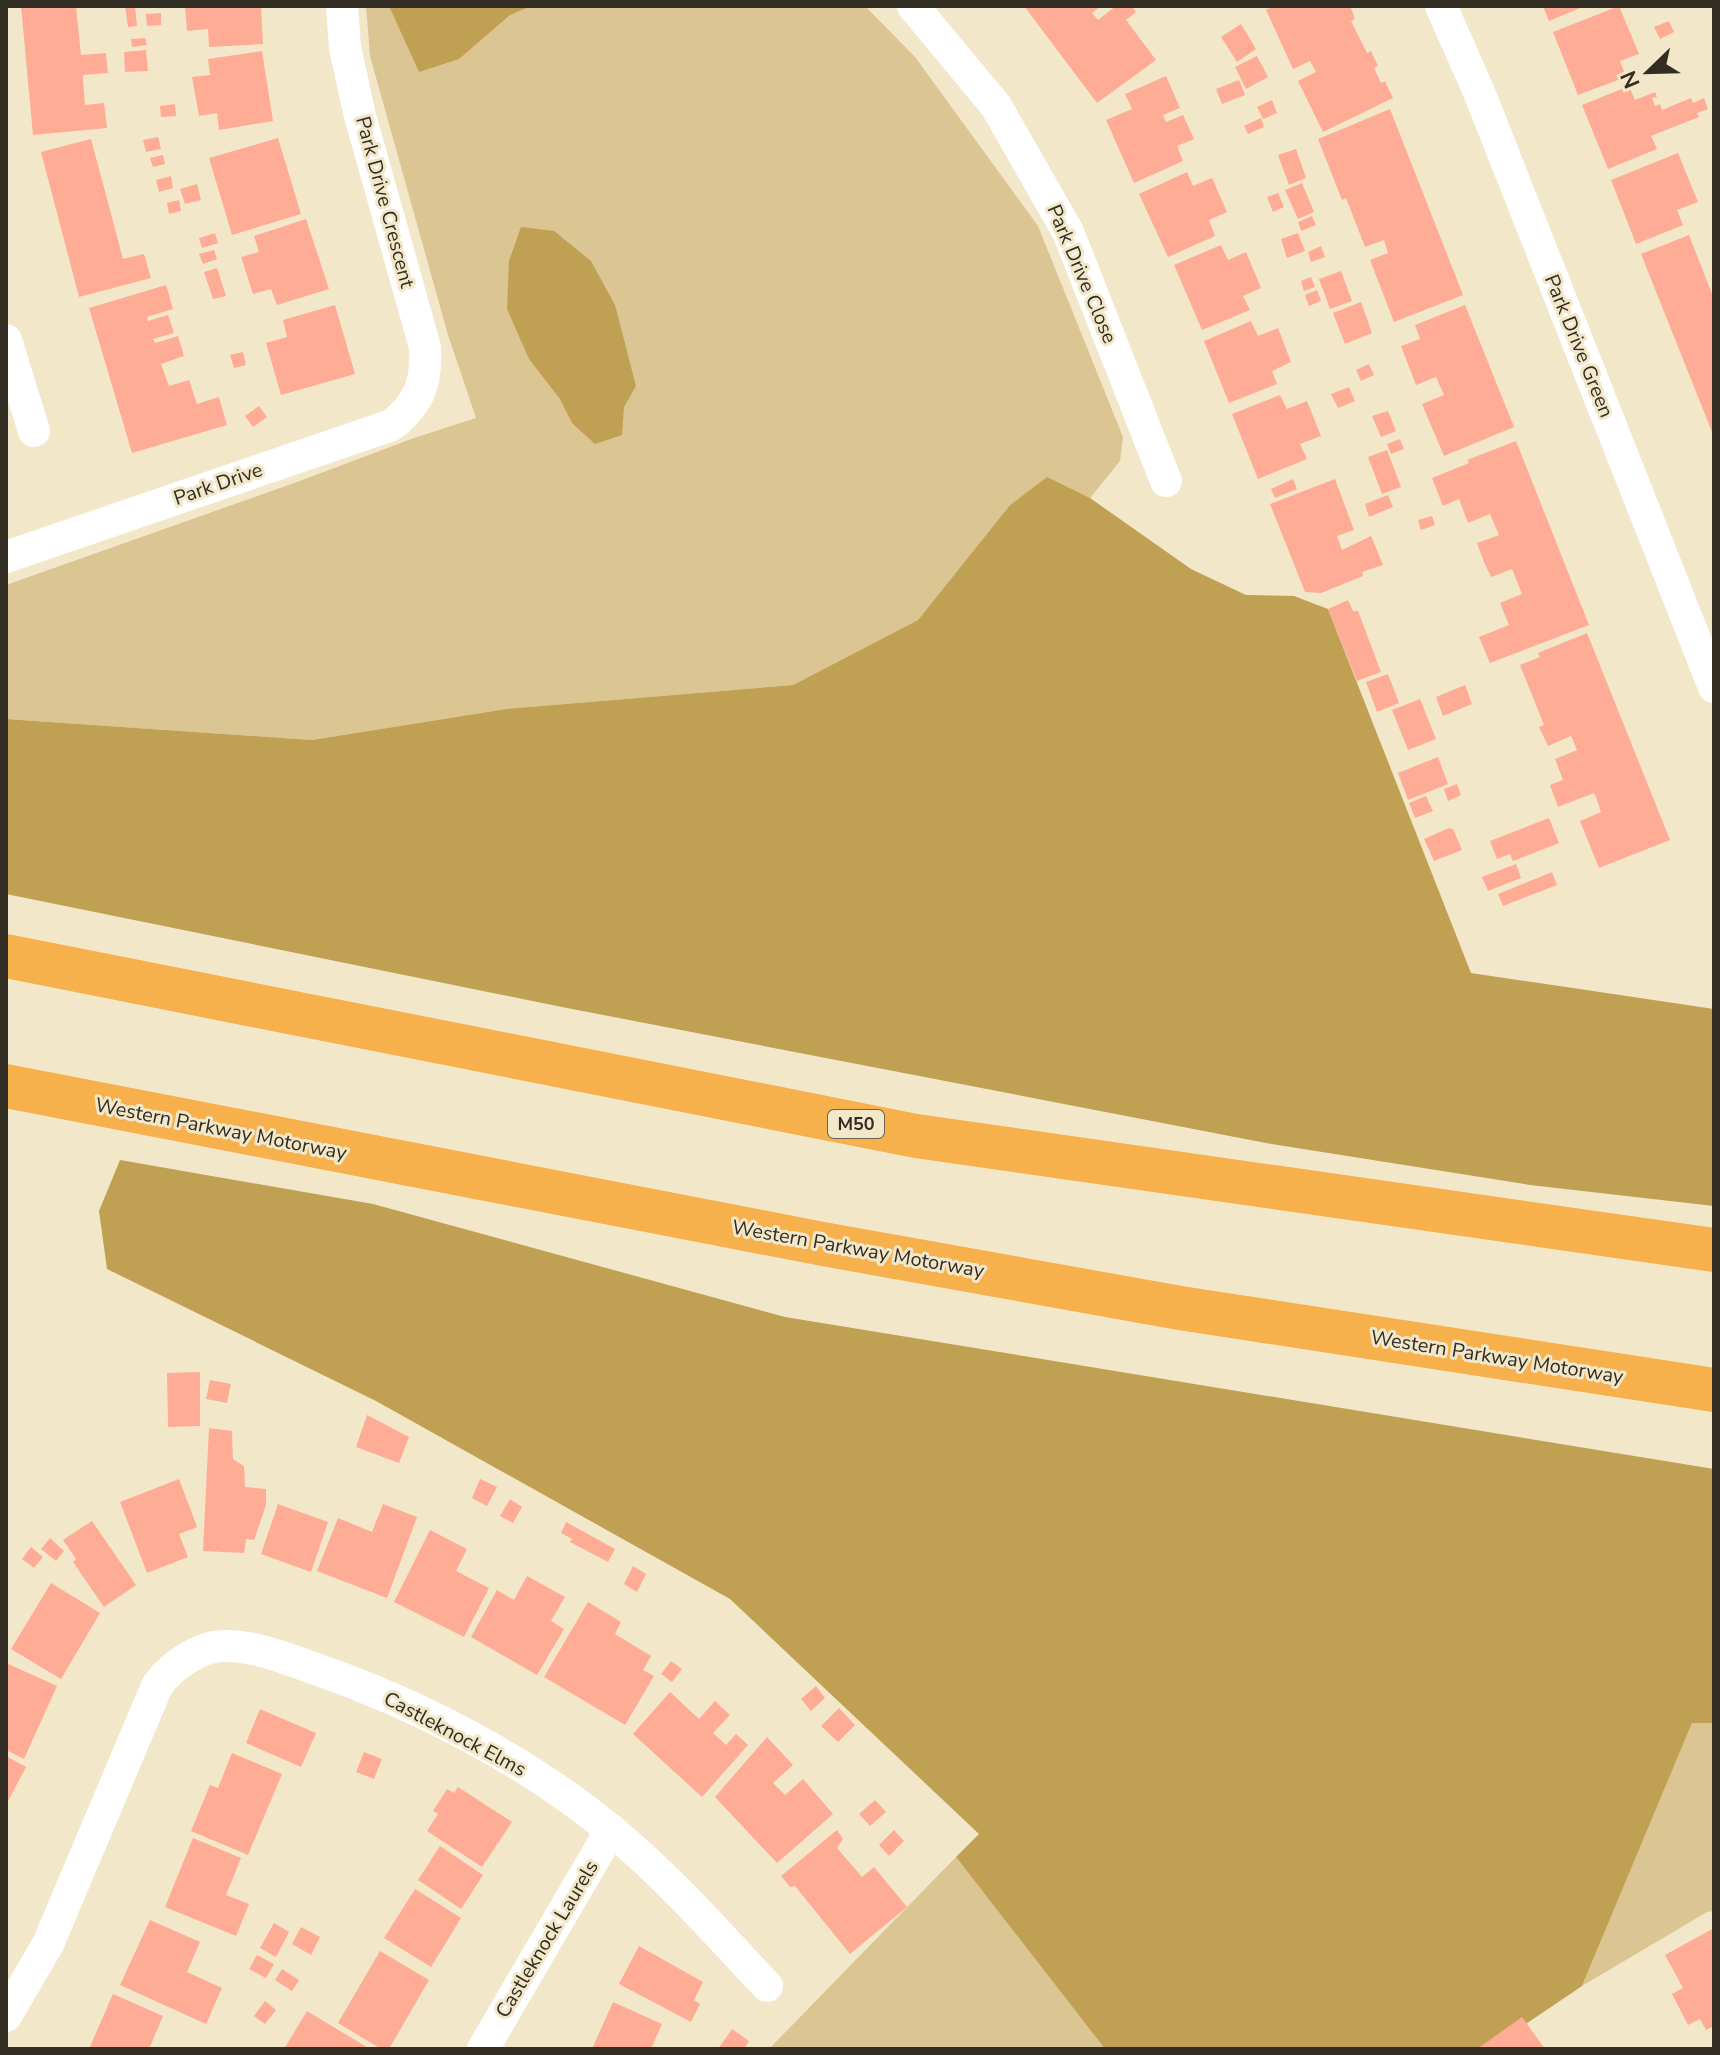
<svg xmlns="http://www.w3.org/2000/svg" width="1720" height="2055" font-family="'Nunito Sans',sans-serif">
<rect width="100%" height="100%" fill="#f3e7ca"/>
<g fill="#dac593">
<path d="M366 6H865L915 57 1038 226 1123 437 1120 461 1090 498 1046 478 1010 505 918 620 793 685 506 709 312 740 6 719V585L297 482 414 438 476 418 448 335 370 56Z"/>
<path d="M1714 1722V1911L1707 1912 1582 1986 1692 1723Z"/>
<path d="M956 1857 1105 2049H769Z"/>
</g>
<g fill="#c0a053">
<path d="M389 6H531L510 15 459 59 419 72Z"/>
<path d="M521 227 554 231 591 261 615 305 636 386 624 407 622 435 595 444 572 423 560 399 529 359 507 309 509 261Z"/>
<path d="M1047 477 1090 498 1191 569 1246 595 1294 596 1328 609 1471 973 1714 1009V1206L1530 1185 1266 1143 567 1008 6 894V719L312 740 506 709 793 685 918 620 1010 505Z"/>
<path d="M120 1160 373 1204 785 1317 1714 1469V1723H1692L1582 1986 1489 2049H1105L956 1857 979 1834 730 1599 376 1401 107 1269 99 1211Z"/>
</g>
<g fill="#ffac96">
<path d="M21 6H76L81 55 106 53 108 73 83 75V80L85 105 104 103 107 128 33 135Z"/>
<path d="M125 6H135L137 26 128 27Z"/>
<path d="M185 6H261L263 44 209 47 208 29 187 31Z"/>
<path d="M1024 6H1101L1092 13 1098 20 1116 6H1132L1136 12 1126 20 1156 60 1097 103Z"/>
<path d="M1275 6H1350L1355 19 1351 21 1367 53 1371 51 1378 66 1374 68 1381 83 1385 81 1393 98 1323 132 1298 81 1316 72 1310 61 1293 69 1266 10Z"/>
<path d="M1543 6H1585L1549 21Z"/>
<path d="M1619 6 1639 54 1620 61 1626 77 1578 95 1553 32Z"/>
<path d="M161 13V25L147 26 146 14Z"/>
<path d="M1669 21 1674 32 1660 39 1654 27Z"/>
<path d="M1241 24 1256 49 1237 62 1221 37Z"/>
<path d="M145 38 147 45 132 47 131 39Z"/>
<path d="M146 50 148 71 125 72 124 52Z"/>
<path d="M262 51 273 121 219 130 217 113 199 116 192 77 210 75 208 59Z"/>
<path d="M1257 56 1268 77 1246 89 1235 67Z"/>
<path d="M1166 76 1180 108 1163 115 1166 122 1183 115 1194 139 1177 146 1183 161 1134 183 1106 120 1132 109 1125 94Z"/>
<path d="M1239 80 1245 95 1222 104 1216 89Z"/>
<path d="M1629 86 1635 100 1655 92 1657 97 1652 98 1655 106 1660 104 1662 110 1691 98 1693 103 1704 98 1708 109 1697 113 1699 117 1651 136 1657 149 1608 169 1582 105Z"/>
<path d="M1272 100 1277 113 1263 119 1257 107Z"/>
<path d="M175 104 176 116 161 117 160 106Z"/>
<path d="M1390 109 1463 295 1394 322 1370 260 1388 253 1384 240 1365 247 1346 198 1342 200 1318 139Z"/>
<path d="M1261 118 1264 127 1248 134 1244 126Z"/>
<path d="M158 137 161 149 146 152 143 140Z"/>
<path d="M278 138 301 214 232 235 209 158Z"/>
<path d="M91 139 123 259 144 254 151 278 79 297 41 152Z"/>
<path d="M1296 149 1306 178 1289 185 1278 155Z"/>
<path d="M1678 153 1698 202 1677 210 1683 225 1636 244 1611 180Z"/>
<path d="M163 155 165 164 153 167 150 158Z"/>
<path d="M1187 172 1193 186 1212 178 1227 212 1209 220 1215 236 1168 257 1139 194Z"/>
<path d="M171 176 173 188 159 192 156 180Z"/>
<path d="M1302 183 1314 212 1298 219 1285 190Z"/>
<path d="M197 184 201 200 185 204 180 189Z"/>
<path d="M1278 193 1284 207 1273 212 1267 197Z"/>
<path d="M179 200 181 211 169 214 167 203Z"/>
<path d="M1312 216 1316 225 1301 231 1298 222Z"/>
<path d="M306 219 329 289 277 305 271 289 253 294 241 257 259 252 254 236Z"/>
<path d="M215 233 218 243 202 248 199 238Z"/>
<path d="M1298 233 1305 251 1287 258 1281 239Z"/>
<path d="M1689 235 1714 299V437L1641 254Z"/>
<path d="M1221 245 1228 260 1246 252 1261 288 1243 296 1250 310 1202 330 1174 265Z"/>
<path d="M1321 246 1325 257 1311 262 1308 252Z"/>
<path d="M214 250 217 259 203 264 199 254Z"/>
<path d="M217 268 226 296 213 299 204 272Z"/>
<path d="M1341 271 1352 301 1330 309 1319 279Z"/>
<path d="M1311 277 1315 287 1304 291 1301 281Z"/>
<path d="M166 285 173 309 147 317 148 321 168 315 174 333 153 339 155 343 178 336 184 356 161 364 169 386 189 380 197 404 219 397 227 425 132 453 89 308Z"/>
<path d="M1317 290 1321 301 1309 306 1305 295Z"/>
<path d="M1361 302 1372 333 1345 344 1333 313Z"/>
<path d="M335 305 355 374 281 395 266 343 287 337 283 320Z"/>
<path d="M1465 305 1514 427 1444 456 1422 404 1444 395 1436 377 1416 385 1401 346 1420 339 1415 325Z"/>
<path d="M1251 321 1258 336 1278 328 1291 362 1272 371 1277 384 1229 403 1204 341Z"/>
<path d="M243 352 246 365 234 368 230 355Z"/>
<path d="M1369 364 1374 375 1361 381 1356 370Z"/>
<path d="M1349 387 1355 401 1338 408 1331 394Z"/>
<path d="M1280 395 1287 409 1307 401 1321 436 1300 444 1307 459 1258 479 1232 414Z"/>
<path d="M259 406 267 417 253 427 245 416Z"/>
<path d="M1388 411 1396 431 1381 437 1372 416Z"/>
<path d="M1400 439 1404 449 1391 454 1387 444Z"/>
<path d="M1516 441 1589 625 1490 663 1479 637 1509 625 1500 603 1522 594 1512 569 1491 577 1484 562 1477 543 1499 535 1490 514 1468 523 1459 499 1443 506 1432 478 1469 463 1467 460Z"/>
<path d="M1387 450 1401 487 1382 494 1368 457Z"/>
<path d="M1293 479 1297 489 1275 498 1271 489Z"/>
<path d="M1335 479 1354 530 1337 536 1342 550 1371 536 1383 565 1362 572 1363 576 1321 593 1305 592 1270 504Z"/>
<path d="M1388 495 1393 507 1369 517 1365 504Z"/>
<path d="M1432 516 1435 525 1421 530 1418 520Z"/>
<path d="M1348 600 1353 611H1358L1381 672 1357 681 1328 609Z"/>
<path d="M1587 633 1670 840 1599 868 1580 821 1601 812 1597 800 1594 793 1558 807 1550 785 1563 780 1555 759 1577 750 1571 736 1548 746 1539 727 1544 725 1520 665 1540 657 1538 653Z"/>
<path d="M1388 674 1399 703 1377 712 1366 682Z"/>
<path d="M1465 685 1472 704 1443 716 1436 697Z"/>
<path d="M1420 699 1436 739 1408 750 1392 710Z"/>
<path d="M1438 757 1448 784 1408 800 1398 773Z"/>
<path d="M1457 784 1461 795 1448 801 1444 789Z"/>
<path d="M1426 796 1433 811 1415 818 1409 803Z"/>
<path d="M1549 818 1559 843 1513 861 1510 854 1497 859 1490 841Z"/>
<path d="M1449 828 1453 829 1462 850 1434 861 1424 839Z"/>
<path d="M1516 864 1521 878 1488 891 1482 877Z"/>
<path d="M1552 872 1557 885 1503 906 1498 894Z"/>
<path d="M200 1372V1426L168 1427 167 1373Z"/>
<path d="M210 1380 231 1384 227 1403 206 1399Z"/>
<path d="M367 1415 409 1437 399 1463 356 1447Z"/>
<path d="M209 1428 232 1431 233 1459 244 1466 245 1487 266 1489V1505L254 1540 246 1539 244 1553 203 1551Z"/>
<path d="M179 1479 197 1527 179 1534 188 1557 147 1573 120 1502Z"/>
<path d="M480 1479 497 1487 487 1506 472 1498Z"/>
<path d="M510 1499 522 1507 513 1523 500 1516Z"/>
<path d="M278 1504 328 1522 311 1572 261 1554Z"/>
<path d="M383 1504 417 1517 387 1598 317 1571 338 1518 372 1532Z"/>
<path d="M92 1521 136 1585 104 1607 73 1562 76 1559 63 1540Z"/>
<path d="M566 1522 615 1549 608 1562 570 1542 572 1539 561 1533Z"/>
<path d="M430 1530 467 1549 456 1571 489 1588 464 1637 394 1602Z"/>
<path d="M50 1538 64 1551 56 1561 41 1549Z"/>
<path d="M31 1547 43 1557 34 1568 22 1559Z"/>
<path d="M633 1566 646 1574 637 1592 624 1584Z"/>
<path d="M527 1576 565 1597 551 1621 564 1629 537 1675 471 1637 497 1590 514 1600Z"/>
<path d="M51 1583 100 1613 61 1679 11 1649Z"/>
<path d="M588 1602 621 1622 615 1634 651 1656 643 1670 654 1676 625 1725 544 1677Z"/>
<path d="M671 1661 682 1669 672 1682 661 1674Z"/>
<path d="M6 1663 57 1686 24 1759 6 1750Z"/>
<path d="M816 1686 825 1698 811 1711 801 1699Z"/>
<path d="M670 1692 699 1719 715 1701 730 1715 713 1733 726 1745 736 1734 748 1745 702 1797 633 1734Z"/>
<path d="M839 1708 855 1725 838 1742 821 1726Z"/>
<path d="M260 1709 316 1733 301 1767 246 1743Z"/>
<path d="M767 1737 793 1765 773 1783 785 1795 803 1779 833 1814 777 1863 715 1797Z"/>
<path d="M364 1752 382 1759 374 1779 356 1772Z"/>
<path d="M232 1753 282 1774 248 1855 191 1831 210 1785 218 1788Z"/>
<path d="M6 1756 26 1767 6 1805Z"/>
<path d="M458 1787 512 1822 482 1867 427 1831 438 1814 433 1811 447 1789 454 1793Z"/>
<path d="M875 1800 886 1812 870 1826 859 1814Z"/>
<path d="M837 1830 843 1839 837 1848 862 1877 874 1867 907 1907 850 1954 795 1886 790 1887 781 1876Z"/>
<path d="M894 1830 904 1841 889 1856 879 1845Z"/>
<path d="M193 1838 241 1858 226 1895 249 1904 236 1936 165 1907Z"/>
<path d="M440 1846 483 1875 461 1909 418 1880Z"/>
<path d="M415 1889 461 1918 431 1967 384 1938Z"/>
<path d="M150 1920 200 1942 187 1972 222 1988 206 2024 120 1985Z"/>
<path d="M274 1923 289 1932 276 1957 260 1948Z"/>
<path d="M301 1927 320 1937 311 1955 292 1944Z"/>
<path d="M1714 1928V2026L1706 2030 1700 2019 1688 2025 1672 1994 1683 1988 1665 1955Z"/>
<path d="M639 1946 703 1982 694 2000 700 2004 691 2022 619 1984Z"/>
<path d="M380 1951 429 1980 389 2049H381L338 2023Z"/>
<path d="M257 1955 274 1964 266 1978 249 1969Z"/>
<path d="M282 1969 299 1980 292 1991 275 1980Z"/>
<path d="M113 1994 163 2016 149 2049H89Z"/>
<path d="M265 2001 276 2010 265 2024 254 2016Z"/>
<path d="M613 2002 662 2024 651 2049H592Z"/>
<path d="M307 2011 370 2049H284Z"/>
<path d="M1522 2017 1545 2049H1477Z"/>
<path d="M732 2029 749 2041 744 2049H718Z"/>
</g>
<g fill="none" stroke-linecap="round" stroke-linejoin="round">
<g stroke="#fff" stroke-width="32">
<path d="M913 6 996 106 1068 232 1166 481"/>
<path d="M1441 6 1479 92 1714 687"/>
<path d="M6 340 34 431"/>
<path d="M6 557 392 425C420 402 427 383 425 347L360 116 345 47 342 6"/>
<path d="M6 2016 48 1944 157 1686C170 1667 198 1647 222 1646 251 1645 283 1657 310 1667 416 1703 526 1760 612 1831 669 1878 717 1933 767 1986"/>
<path d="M483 2049 611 1830"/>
</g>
<g stroke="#f6b14c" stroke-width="44">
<path d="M6 956 916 1136 1714 1250"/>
<path d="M6 1086 823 1244 1180 1308 1714 1390"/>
</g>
</g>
<g text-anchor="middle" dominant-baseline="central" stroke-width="6" stroke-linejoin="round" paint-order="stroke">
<rect fill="#f3e7ca" stroke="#6b6554" stroke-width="2" x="828" y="1110" width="56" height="28" rx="6"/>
<g font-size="18" font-weight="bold" fill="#312d22">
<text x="856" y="1124">M50</text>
</g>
<g font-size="20" fill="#312d22" stroke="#f3e7ca">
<text transform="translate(385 202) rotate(75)">Park Drive Crescent</text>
<text transform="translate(1082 274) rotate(67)">Park Drive Close</text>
<text transform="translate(1579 346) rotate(68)">Park Drive Green</text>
<text transform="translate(218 484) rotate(-19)">Park Drive</text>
<text transform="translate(221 1129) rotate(11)">Western Parkway Motorway</text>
<text transform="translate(858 1249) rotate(10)">Western Parkway Motorway</text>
<text transform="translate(1497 1357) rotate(9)">Western Parkway Motorway</text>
<text transform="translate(455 1734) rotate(28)">Castleknock Elms</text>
<text transform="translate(547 1939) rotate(-59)">Castleknock Laurels</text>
</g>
</g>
<rect width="1720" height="2055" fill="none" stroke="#312d22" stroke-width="16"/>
<g transform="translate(1648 72) rotate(247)" stroke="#f3e7ca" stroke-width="6" paint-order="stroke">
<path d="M0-6L14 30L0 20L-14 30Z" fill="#312d22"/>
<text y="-12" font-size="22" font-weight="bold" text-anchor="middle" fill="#312d22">N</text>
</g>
</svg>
